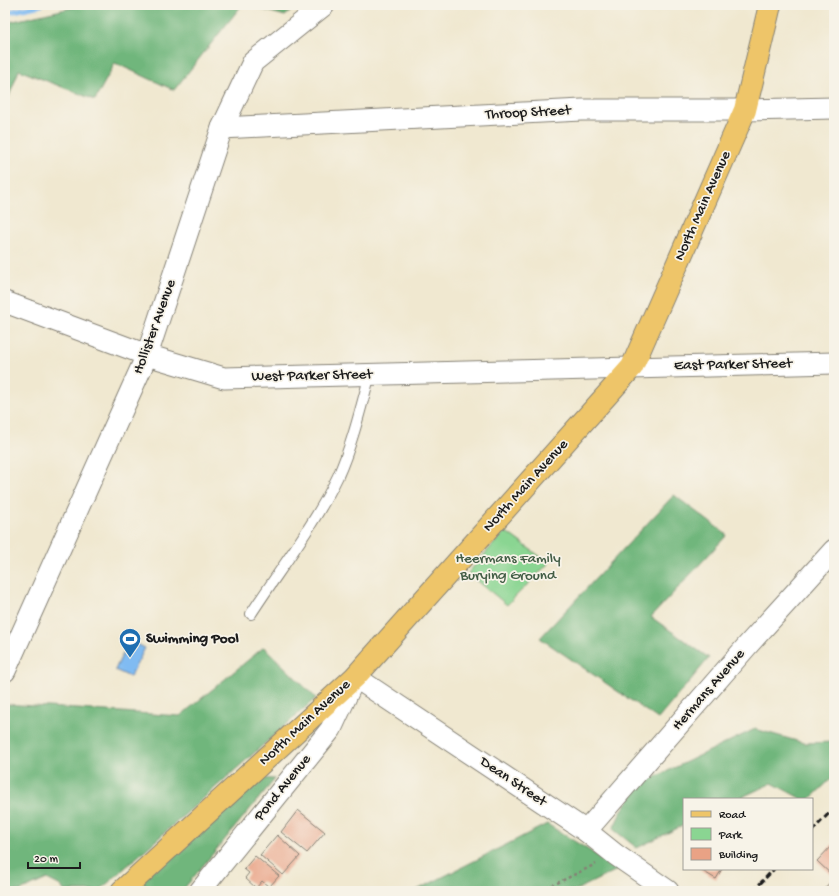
<svg xmlns="http://www.w3.org/2000/svg" width="839" height="896" font-family="'Gochi Hand',sans-serif">
<rect width="100%" height="100%" fill="#f7f3e8"/>
<filter id="ink" filterUnits="userSpaceOnUse"><feTurbulence type="fractalNoise" baseFrequency=".025" numOctaves="2"/><feDisplacementMap in="SourceGraphic" scale="8" xChannelSelector="R" yChannelSelector="G"/><feConvolveMatrix kernelMatrix="1 2 1 2 8 2 1 2 1" color-interpolation-filters="sRGB"/></filter>
<filter id="wash" filterUnits="userSpaceOnUse"><feTurbulence type="fractalNoise" baseFrequency=".012" numOctaves="4" result="noise"/><feDisplacementMap in="SourceGraphic" scale="16" xChannelSelector="R" yChannelSelector="G"/><feGaussianBlur stdDeviation="0.9" result="paint"/><feColorMatrix in="noise" values="0 0 0 0 0 0 0 0 0 0 0 0 0 0 0 0 0 1.4 0 .05"/><feComposite in="paint" operator="in"/></filter>
<g filter="url(#wash)">
<rect width="100%" height="100%" fill="#f0e8d0"/>
<path fill="#8ad592" stroke="#537857" d="M505 531 549 563 507 605 468 573Z"/>
<g fill="#6fb67c" stroke="#46694c">
<path d="M91 5H242L174 90 115 63 95 100 19 70 5 107V23L79 6Z"/>
<path d="M246 5H298L285 16Z"/>
<path d="M674 495 727 535 651 617 709 658 658 719 540 638Z"/>
<path d="M264 647 316 698 99 891H64L61 886 47 879 20 891H5V704L180 716Z"/>
<path d="M755 729 804 743 834 742V776L810 799H802L772 783 738 799H684V825L637 848 613 829 621 812 638 786 649 780Z"/>
<path d="M255 778 275 779 182 891H127Z"/>
<path d="M547 824 619 869 574 891H415Z"/>
</g>
<path fill="#80bbf2" stroke="#4e6c87" d="M129 640 145 648 130 677 115 670Z"/>
<g fill="none" stroke-linecap="round" stroke-linejoin="round">
<path stroke="#80bbf2" stroke-width="5" d="M5 13 41 5"/>
</g>
<g id="blocks">
<g fill="#e9a285">
<path d="M298 810 325 832 307 853 281 832Z"/>
<path d="M277 835 300 856 283 875 260 855Z"/>
<path d="M834 843V877L817 861Z"/>
<path d="M255 856 279 876 269 887 262 881 256 888 245 878 249 873 244 869Z"/>
<path d="M699 869H722L716 879Z"/>
<path d="M834 878V891H822Z"/>
</g>
</g>
</g>
<g filter="url(#ink)">
<use href="#blocks" fill-opacity="0" stroke="#868276" stroke-width="1"/>
<g fill="none" stroke-linecap="round" stroke-linejoin="round">
<g stroke="#868276" stroke-width="12">
<path id="lane" d="M251 614C280 569 315 524 338 476 352 445 361 407 370 374"/>
</g>
<g stroke="#868276" stroke-width="23">
<g id="street">
<path d="M222 128 582 110H745L834 108"/>
<path d="M5 302 147 355 224 378 834 363"/>
<path d="M5 671 147 355 222 128 253 62 324 5"/>
<path d="M586 831 747 646 834 550"/>
<path d="M200 891 331 729 355 677 586 831 616 855 668 891"/>
</g>
</g>
<g stroke="#868276" stroke-width="24">
<path id="primary" d="M122 891 355 677 632 367 745 110 770 5"/>
</g>
<path stroke="#868276" stroke-width="2.5" stroke-dasharray="3 3" stroke-linecap="butt" d="M541 891 596 864"/>
<use href="#lane" stroke="#fff" stroke-width="10"/>
<use href="#street" stroke="#fff" stroke-width="21"/>
<use href="#primary" stroke="#eec569" stroke-width="22"/>
<g stroke="#1c1c1c" stroke-width="3" stroke-dasharray="6 3" stroke-linecap="butt">
<path d="M812 831 834 808"/>
<path d="M753 891 774 869"/>
</g>
</g>
</g>
<defs>
<g id="stadium-pin" transform="scale(1.15)"><path d="M0 17L-7.5 6A9.5 9.5 0 1 1 7.5 6Z" fill="#1f6fb2" stroke="#f7f3e8"/><path d="M0-5a6.5 5 0 1 0 0 10a6.5 5 0 1 0 0-10ZM-3.5-1.8h7v3.6h-7Z" fill="#fff"/></g>
</defs>
<g fill-rule="evenodd">
<use href="#stadium-pin" x="130" y="639"/>
</g>
<g text-anchor="middle" dominant-baseline="central" stroke-width="3.5" stroke-linejoin="round" paint-order="stroke">
<g font-size="15" fill="#1c1c1c" stroke="#f7f3e8">
<text transform="translate(528 113) rotate(-3)">Throop Street</text>
<text transform="translate(703 206) rotate(-66)">North Main Avenue</text>
<text transform="translate(155 327) rotate(-70)">Hollister Avenue</text>
<text transform="translate(733 365) rotate(-1)">East Parker Street</text>
<text transform="translate(312 376) rotate(-1)">West Parker Street</text>
<text transform="translate(526 486) rotate(-48)">North Main Avenue</text>
<text transform="translate(709 690) rotate(-49)">Hermans Avenue</text>
<text transform="translate(305 723) rotate(-43)">North Main Avenue</text>
<text transform="translate(513 782) rotate(34)">Dean Street</text>
<text transform="translate(283 788) rotate(-51)">Pond Avenue</text>
</g>
<g font-size="15" fill="#425d45" stroke="#f7f3e8">
<text x="508" y="559">Heermans Family<tspan x="508" dy="17">Burying Ground</tspan></text>
</g>
<g font-size="15" font-weight="bold" fill="#1c1c1c" stroke="#f7f3e8" text-anchor="start">
<text x="146" y="639">Swimming Pool</text>
</g>
</g>
<rect width="839" height="896" fill="none" stroke="#f7f3e8" stroke-width="20"/>
<rect x="683" y="798" width="130" height="72" fill="#f7f3e8" stroke="#9f9d96"/>
<rect x="691" y="811" width="20" height="6" fill="#eec569" stroke="#9f9d96"/>
<text x="719" y="818" font-size="12" fill="#1c1c1c">Road</text>
<rect x="691" y="828" width="20" height="12" fill="#8ad592" stroke="#9f9d96"/>
<text x="719" y="838" font-size="12" fill="#1c1c1c">Park</text>
<rect x="691" y="848" width="20" height="12" fill="#e9a285" stroke="#9f9d96"/>
<text x="719" y="858" font-size="12" fill="#1c1c1c">Building</text>
<path d="M28 862v6h52v-6" fill="none" stroke="#1c1c1c" stroke-width="2"/>
<text x="34" y="862" font-size="12" fill="#1c1c1c" stroke="#f7f3e8" stroke-width="3" paint-order="stroke">20 m</text>
</svg>
